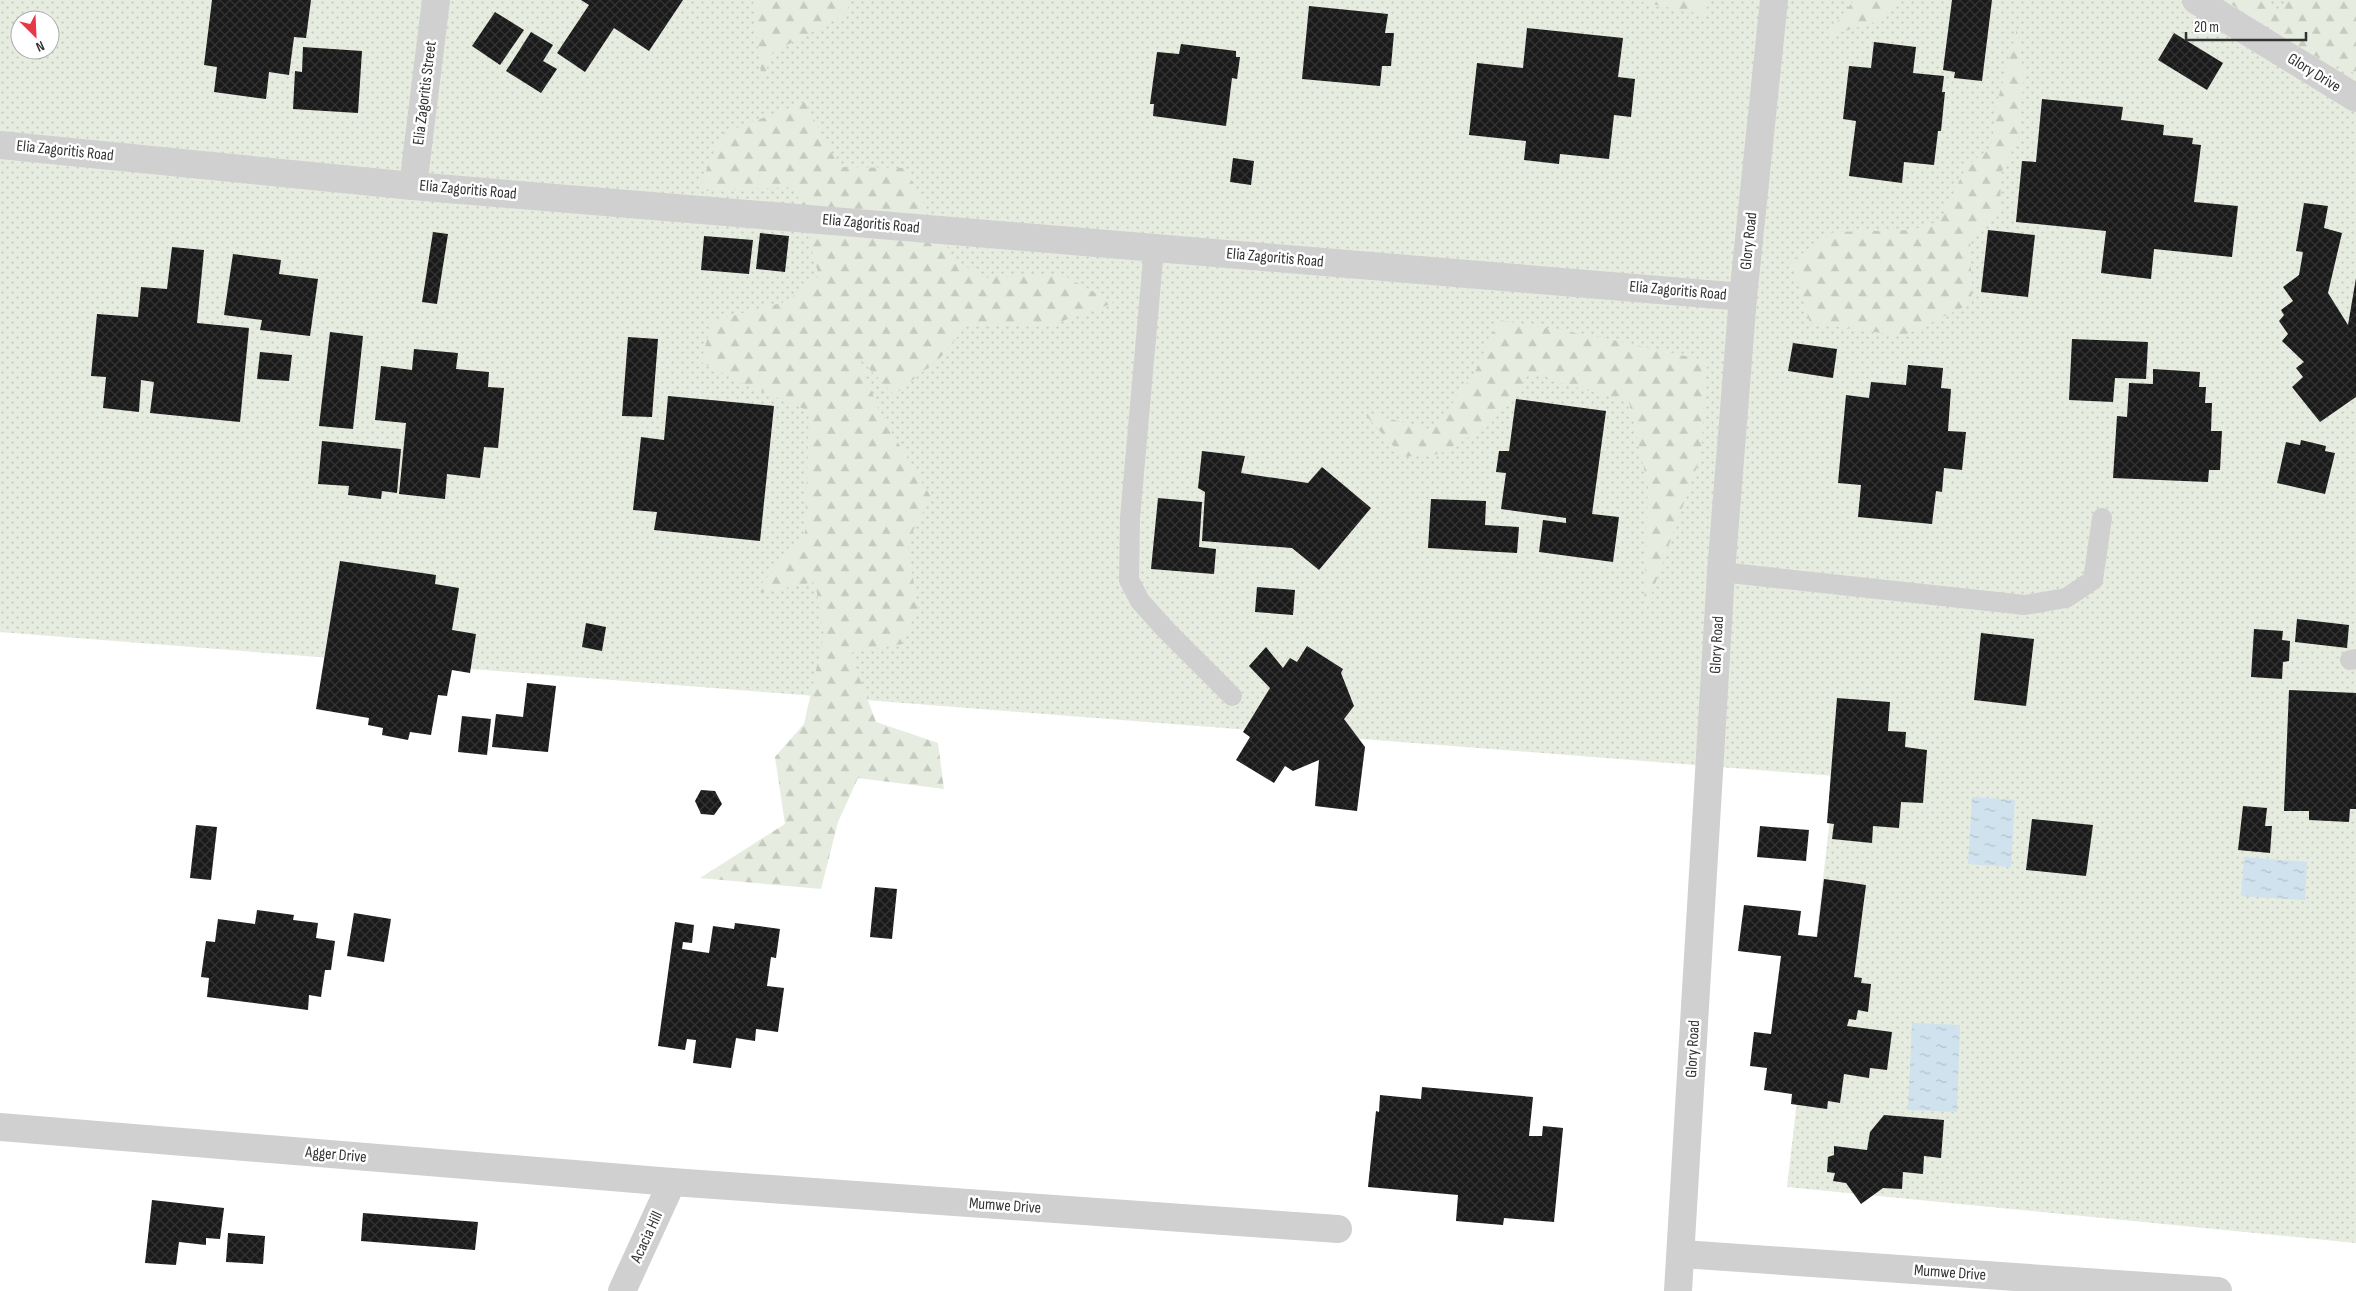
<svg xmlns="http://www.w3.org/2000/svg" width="2356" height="1291" font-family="'Sofia Sans Condensed',sans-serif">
<defs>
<pattern id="green-dots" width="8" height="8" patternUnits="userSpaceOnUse" patternTransform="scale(1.25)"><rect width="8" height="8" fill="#e6ecdf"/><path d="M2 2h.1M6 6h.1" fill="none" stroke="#c6cbc0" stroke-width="1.8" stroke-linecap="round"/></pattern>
<pattern id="forest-firs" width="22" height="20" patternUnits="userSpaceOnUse" patternTransform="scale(1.25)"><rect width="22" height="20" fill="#e6ecdf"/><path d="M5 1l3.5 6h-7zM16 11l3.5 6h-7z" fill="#c6cbc0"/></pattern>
<pattern id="water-ripples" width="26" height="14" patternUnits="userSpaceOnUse" patternTransform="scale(1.25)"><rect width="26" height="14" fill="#cfe2ee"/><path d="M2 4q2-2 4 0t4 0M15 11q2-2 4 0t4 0" fill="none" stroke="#b2c2cd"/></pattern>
<pattern id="building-cross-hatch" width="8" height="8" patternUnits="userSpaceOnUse" patternTransform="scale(1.25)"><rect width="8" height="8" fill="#1a1a1a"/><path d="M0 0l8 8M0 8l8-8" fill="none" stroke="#333"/></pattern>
</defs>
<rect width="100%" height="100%" fill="#fff"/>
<path fill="url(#green-dots)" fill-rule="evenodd" d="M0 0H2356V1243L1787 1187 1835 776 0 632ZM20 20H50V50H20Z"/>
<g fill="url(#forest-firs)">
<path d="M753 0H850L846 14 772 53 762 83Z"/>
<path d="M1632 0H1707L1706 15Z"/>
<path d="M1854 0H1899L1878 21 1825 37Z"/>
<path d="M2224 0H2267L2277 10 2291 0H2356V74L2297 48 2277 32Z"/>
<path d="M2017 29 2024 76 2018 139 2001 173 2000 214 1970 239 1972 303 1903 336 1810 323 1791 261 1834 232 1912 230 1940 221 1966 167 1991 147 1997 103Z"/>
<path d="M805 102 839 167 905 168 952 256 982 278 1061 274 1114 303 1045 327 968 324 941 357 894 395 859 358 880 413 931 497 907 542 918 608 902 644 850 653 876 722 938 743 944 789 858 778 838 822 821 889 700 878 785 824 775 757 804 724 824 635 815 582 753 594 805 533 809 411 744 384 701 362 712 321 785 302 819 276 795 187 698 191 721 134Z"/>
<path d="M1499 320 1614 340 1707 361 1701 455 1644 615 1648 486 1629 402 1529 374 1490 425 1439 454 1403 457 1363 412 1433 430 1475 372Z"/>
</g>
<g fill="url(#water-ripples)">
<path d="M1972 797 2015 800 2011 867 1968 864Z"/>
<path d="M2244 857 2307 862 2305 900 2241 896Z"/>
<path d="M1912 1023 1960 1025 1957 1112 1908 1110Z"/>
</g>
<g fill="url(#building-cross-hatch)">
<path d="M212 0H311L306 38 294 37 289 75 269 72 266 99 214 92 217 67 204 65Z"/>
<path d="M581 0H683L649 51 614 28 585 72 557 53 589 5Z"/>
<path d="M1952 0H1992L1982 81 1954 78 1955 72 1943 70Z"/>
<path d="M1309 6 1388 14 1385 33H1394L1391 66H1382L1380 86 1302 79Z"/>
<path d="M495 12 524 30 500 65 472 46Z"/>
<path d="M1527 28 1623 38 1618 77 1635 79 1631 117 1614 115 1609 159 1560 154 1559 164 1524 160 1526 141 1469 135 1477 63 1523 68Z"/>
<path d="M531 32 553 45 543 61 557 69 541 93 506 71Z"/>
<path d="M2174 33 2223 63 2207 90 2158 60Z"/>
<path d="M1874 42 1916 47 1913 73 1944 76 1942 92H1945L1941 131H1938L1934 165 1904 162 1902 183 1849 176 1856 121 1843 119 1849 66 1871 68Z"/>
<path d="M1181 44 1236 51V57H1240L1237 79 1232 78 1226 126 1153 116 1154 104H1150L1157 52 1179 54Z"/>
<path d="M303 47 362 51 358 113 293 109 295 71 302 72Z"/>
<path d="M2042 99 2123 107 2121 120 2164 125 2163 135 2193 138 2192 144 2201 145 2194 202 2238 206 2232 257 2154 249 2151 279 2101 273 2106 231 2016 222 2022 161 2036 162Z"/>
<path d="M1233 158 1254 161 1251 185 1230 182Z"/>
<path d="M2304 203 2328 206 2324 228 2342 233 2328 293 2348 325 2356 278V397L2320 422 2292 387 2303 377 2296 368 2304 362 2282 341 2288 334 2279 321 2284 315 2281 310 2293 301 2283 287 2299 275 2303 252 2296 251Z"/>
<path d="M1988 230 2035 235 2028 297 1981 292Z"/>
<path d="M433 232 448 234 437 304 422 302Z"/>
<path d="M760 233 789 236 785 272 756 269Z"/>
<path d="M704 236 753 240 749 274 701 270Z"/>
<path d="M172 247 204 250 197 323 249 328 240 422 150 413 154 382 141 380 139 412 103 408 106 377 91 376 97 314 138 317 141 287 167 289Z"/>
<path d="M233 254 281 260 279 274 318 279 310 336 260 330 262 320 224 315Z"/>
<path d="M330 332 363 336 353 429 319 426Z"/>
<path d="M628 337 658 339 652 417 622 416Z"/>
<path d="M2072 339 2148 342 2146 379 2115 378 2113 402 2069 400Z"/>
<path d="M1793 343 1837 349 1833 378 1788 371Z"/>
<path d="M414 349 458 353 456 369 489 372 488 387 504 388 498 448 484 447 480 478 447 474 445 499 399 494 406 423 375 420 381 366 412 370Z"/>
<path d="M260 352 292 355 289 381 257 379Z"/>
<path d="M1908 365 1943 368 1941 388 1951 389 1948 431 1966 432 1962 470 1944 468 1942 492 1936 491 1932 524 1858 517 1861 485 1838 483 1846 395 1869 398 1871 382 1906 385Z"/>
<path d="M2153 369 2200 372 2199 387H2206L2205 403H2212L2211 431H2222L2220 470H2209L2208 482 2113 478 2117 416 2127 417 2129 383 2153 384Z"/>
<path d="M668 396 774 406 760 541 654 530 657 512 633 510 641 437 664 440Z"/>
<path d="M1516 399 1606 411 1592 514 1619 517 1613 562 1539 552 1543 520 1566 523V518L1501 509 1506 473 1496 472 1499 451H1509Z"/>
<path d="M2301 440 2326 446 2325 451 2335 453 2325 494 2277 483 2286 442 2300 445Z"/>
<path d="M322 441 401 449 397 493 382 491 381 499 348 495 349 486 318 484Z"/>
<path d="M1202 451 1245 456 1241 473 1308 483 1322 467 1371 508 1319 570 1292 548 1202 541 1205 492 1198 488Z"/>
<path d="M1158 498 1202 502 1199 547 1216 549 1214 574 1151 569Z"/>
<path d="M1431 499 1486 501 1485 525 1519 527 1517 553 1428 548Z"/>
<path d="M340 561 436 575 435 584 459 588 452 630 476 634 470 673 452 670 447 696 438 695 431 735 410 732 408 740 382 735 383 728 368 725 369 718 316 709Z"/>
<path d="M1257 587 1295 590 1293 615 1255 612Z"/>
<path d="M2297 619 2349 625 2347 648 2295 642Z"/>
<path d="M586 623 606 627 602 651 582 647Z"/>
<path d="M2254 629 2283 631 2282 640 2290 641 2289 661 2283 662 2282 679 2251 677Z"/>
<path d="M1981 633 2034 639 2026 706 1974 700Z"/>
<path d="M1307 646 1343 669 1341 673 1354 706 1344 719 1365 747 1357 811 1315 806 1319 760 1293 771 1285 766 1274 783 1236 760 1250 737 1243 732 1270 688 1249 666 1266 647 1283 668 1290 658 1297 662Z"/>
<path d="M527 683 556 686 548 752 492 747 496 714 523 717Z"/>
<path d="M2289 690 2356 693V809H2350L2349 822 2309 820V811H2284Z"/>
<path d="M1837 698 1890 702 1888 731 1906 732 1905 747 1927 750 1923 803 1901 802 1899 828 1873 826 1872 843 1832 839 1834 824 1827 823Z"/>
<path d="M462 716 491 719 487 755 458 752Z"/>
<path d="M701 790 715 791 722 804 714 815 701 814 695 801Z"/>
<path d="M2243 806 2267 808 2265 826H2272L2270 853 2238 850Z"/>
<path d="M2032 819 2093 825 2086 876 2026 870Z"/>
<path d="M196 825 217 827 211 880 190 878Z"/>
<path d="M1760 826 1809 830 1806 861 1757 857Z"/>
<path d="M1824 879 1866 885 1854 977 1862 978 1861 983 1871 984 1868 1012 1858 1010 1856 1020 1849 1019 1847 1026 1892 1032 1887 1070 1870 1068 1869 1078 1844 1074 1840 1103 1828 1101 1827 1109 1791 1104 1792 1094 1764 1090 1767 1068 1750 1066 1754 1032 1771 1034 1781 956 1738 951 1744 905 1801 911 1798 935 1817 937Z"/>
<path d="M875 887 897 889 892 939 870 937Z"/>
<path d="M257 910 294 915 293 920 318 923 316 938 335 941 331 970H325L321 997 309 995 308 1010 207 997 209 978 201 977 206 941 215 942 218 919 255 924Z"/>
<path d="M354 913 391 919 384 962 347 956Z"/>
<path d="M675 922 694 925 692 943 683 942 682 949 709 953 713 926 734 929 735 923 780 929 776 958 771 957 767 986 784 988 778 1032 756 1029 755 1041 736 1038 731 1068 693 1063 696 1040 687 1039 685 1050 658 1046Z"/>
<path d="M1422 1087 1533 1097 1529 1136H1542L1543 1126 1563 1128 1554 1222 1504 1218 1503 1225 1456 1221 1458 1195 1368 1187 1376 1111 1379 1112 1380 1095 1421 1099Z"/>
<path d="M1884 1115 1944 1120 1941 1158 1924 1156 1923 1174 1903 1172 1902 1189 1883 1188 1861 1204 1846 1183 1833 1181 1835 1173 1827 1172 1828 1157 1834 1155V1146L1867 1150 1870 1132Z"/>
<path d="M152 1200 224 1208 220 1239 206 1238V1245L179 1242 176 1265 145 1263Z"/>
<path d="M363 1213 478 1222 475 1250 361 1241Z"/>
<path d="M228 1233 265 1236 263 1264 226 1262Z"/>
</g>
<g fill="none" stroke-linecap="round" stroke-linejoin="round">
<g stroke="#d0d0d0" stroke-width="20">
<path d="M1154 248 1130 518 1129 580 1140 601 1165 629 1232 696"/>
<path d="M1721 572 2025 605 2066 598 2093 580 2102 518"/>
<path d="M2350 660 2356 659"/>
</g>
<g stroke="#d0d0d0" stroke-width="28">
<path d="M2196 0 2356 98"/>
<path d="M0 145 413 186 1743 297"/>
<path d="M413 186 436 0"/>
<path d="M0 1127 672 1182 1338 1229"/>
<path d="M1682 1254 2218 1291"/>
<path d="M622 1291 672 1182"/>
<path d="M1678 1291 1721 572 1743 297 1774 0"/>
</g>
</g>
<g text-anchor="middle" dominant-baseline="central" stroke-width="5" stroke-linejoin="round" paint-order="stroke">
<g font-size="16" fill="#333" stroke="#fff">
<text transform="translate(2314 73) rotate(32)">Glory Drive</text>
<text transform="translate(425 93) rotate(-83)">Elia Zagoritis Street</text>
<text transform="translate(65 151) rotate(6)">Elia Zagoritis Road</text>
<text transform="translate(468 190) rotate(5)">Elia Zagoritis Road</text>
<text transform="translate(871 224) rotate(5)">Elia Zagoritis Road</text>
<text transform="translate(1749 241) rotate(-84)">Glory Road</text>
<text transform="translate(1275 258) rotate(5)">Elia Zagoritis Road</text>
<text transform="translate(1678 291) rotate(5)">Elia Zagoritis Road</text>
<text transform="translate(1717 645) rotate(-87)">Glory Road</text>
<text transform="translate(1693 1049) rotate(-87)">Glory Road</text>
<text transform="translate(336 1155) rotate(5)">Agger Drive</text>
<text transform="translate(1005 1206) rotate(4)">Mumwe Drive</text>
<text transform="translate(647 1237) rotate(-65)">Acacia Hill</text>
<text transform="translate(1950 1273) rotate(4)">Mumwe Drive</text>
</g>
</g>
<g transform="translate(35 35) rotate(156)"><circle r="24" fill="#ffffff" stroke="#adadad"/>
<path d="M0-4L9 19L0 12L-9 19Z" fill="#e63946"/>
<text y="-8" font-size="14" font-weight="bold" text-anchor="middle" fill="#333333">N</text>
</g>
<path d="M2186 32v8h120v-8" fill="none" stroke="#333333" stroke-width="2.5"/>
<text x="2194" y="32" font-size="15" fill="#333333" stroke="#ffffff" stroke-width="4" paint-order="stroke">20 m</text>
</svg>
